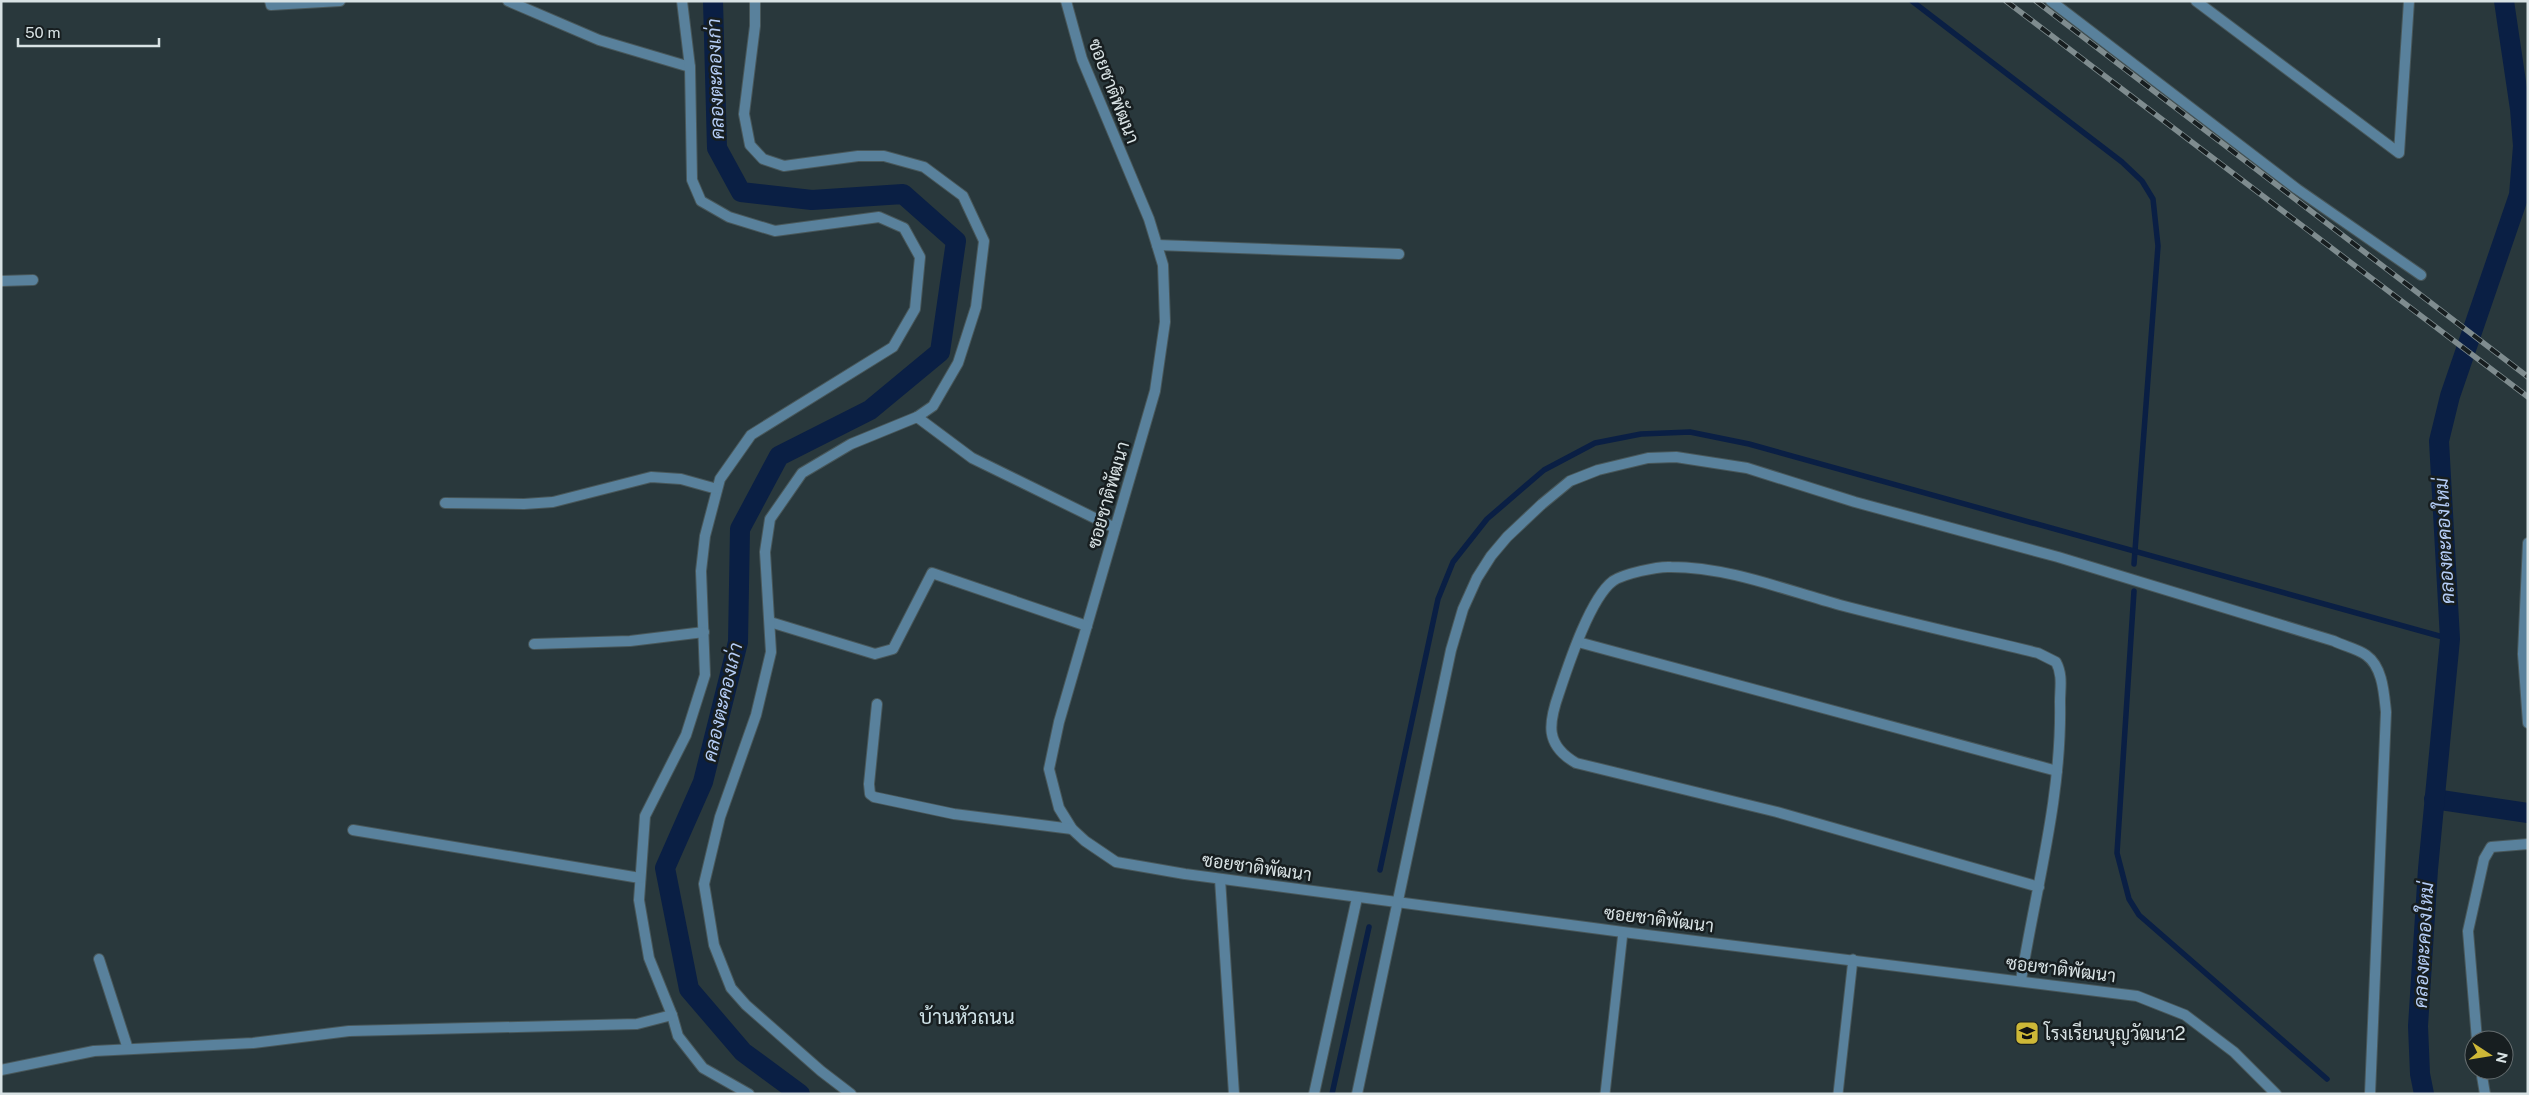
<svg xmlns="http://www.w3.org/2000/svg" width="2529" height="1095" font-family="'Public Sans',Sarabun,sans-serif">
<rect width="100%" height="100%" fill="#29383c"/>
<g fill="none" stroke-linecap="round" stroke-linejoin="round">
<g stroke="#0a1f44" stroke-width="5.5">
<path d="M1912 1 2122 162 2142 181 2153 199 2158 246 2134 564"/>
<path d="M2134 591 2117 853 2129 899 2139 915 2327 1079"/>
<path d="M1380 870 1438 599 1453 562 1487 519 1544 470 1595 443 1641 434 1690 432 1749 444 2450 639"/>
<path d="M1332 1094 1369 927"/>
</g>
<g stroke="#0a1f44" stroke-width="20">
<path d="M713 1 717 148 741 192 812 200 903 194 956 241 940 352 870 410 779 456 740 529 738 642 703 782 665 868 689 989 743 1052 800 1094"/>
<path d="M2434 799 2528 813"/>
<path d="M2424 1094 2420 1074 2418 1026 2428 869 2450 639 2439 441 2450 396 2519 195 2523 146 2520 109 2504 1"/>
</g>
<g stroke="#48575a" stroke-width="11">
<g id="service">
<path d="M1605 1094 1623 932"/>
<path d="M1838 1094 1853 959"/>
</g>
</g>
<g stroke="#48575a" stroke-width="12">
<g id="minor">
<path d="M270 1 271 5 340 1"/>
<path d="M508 1 599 40 690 67"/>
<path d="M682 1 690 67 692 180 701 201 729 217 775 231 879 217 904 228 920 257 915 309 893 347 751 435 720 479 705 536 701 571 705 675 686 735 645 816 639 900 649 958 672 1015 678 1036 703 1068 749 1094"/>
<path d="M755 1V26L744 114 750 145 763 159 784 166 858 156H884L924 167 963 196 984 241 976 307 958 363 933 406 917 417"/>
<path d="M1066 1 1082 59 1149 219 1163 265 1165 322 1155 391 1059 722 1049 769 1059 808 1072 829 1085 841 1116 862 1185 874 1623 932 2137 996 2185 1015 2234 1052 2276 1094"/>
<path d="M2051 1 2297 189 2421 275"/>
<path d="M2196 1 2399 153 2409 1"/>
<path d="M1157 245 1399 254"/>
<path d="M1 281 33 280"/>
<path d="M445 503 524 504 553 502 651 477 681 479 717 489"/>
<path d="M2528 543 2523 654 2528 723"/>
<path d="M770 622 875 654 893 649 932 573 1087 626"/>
<path d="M1578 642 2057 771"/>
<path d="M534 644 630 641 704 632"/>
<path d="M877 704 869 784 870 794 874 797 954 814 1072 829"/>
<path d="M353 830 640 878"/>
<path d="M1220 879 1234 1094"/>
<path d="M99 959 128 1049"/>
<path d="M2021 980C2036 887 2062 797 2060 702 2060 688 2063 675 2056 662L2038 653C1972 637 1905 622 1840 605 1785 590 1728 567 1671 567 1658 566 1623 574 1613 581 1590 598 1568 666 1559 693 1548 724 1545 745 1576 763L1777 812 2039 887"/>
<path d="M2477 1040 2468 931 2484 859 2491 847 2528 844"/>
<path d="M1 1070 94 1051 253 1043 349 1031 637 1024 672 1015"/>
<path d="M2481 1070 2485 1094"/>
<path d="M851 1094 821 1071 746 1005 731 988 714 945 704 884 720 817 756 715 771 652 765 552 770 519 802 473 851 444 917 417 972 458 1115 528"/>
<path d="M1314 1094 1357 898"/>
<path d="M1357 1094 1451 650 1463 609 1477 578 1491 556 1507 537 1542 504 1570 481 1598 470 1648 458 1676 457 1747 468 1855 502 2058 557 2334 641C2344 646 2358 649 2366 655 2383 667 2384 694 2386 712L2370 1094"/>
</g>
</g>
<use href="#service" stroke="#59819c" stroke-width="9"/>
<use href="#minor" stroke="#59819c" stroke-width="10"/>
<g stroke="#7f8c8f" stroke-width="5.5">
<g id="rail">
<path d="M2006 1 2528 397"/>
<path d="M2036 1 2528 377"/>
</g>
</g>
<use href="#rail" stroke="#171e20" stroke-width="4" stroke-dasharray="11" stroke-linecap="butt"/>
</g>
<defs>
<g id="school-square" transform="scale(1.25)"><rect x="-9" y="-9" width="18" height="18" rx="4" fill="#ceb837" stroke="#171e20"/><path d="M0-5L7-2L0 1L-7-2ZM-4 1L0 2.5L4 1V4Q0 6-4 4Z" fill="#111"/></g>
</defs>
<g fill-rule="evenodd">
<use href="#school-square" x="2027" y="1033"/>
</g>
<g text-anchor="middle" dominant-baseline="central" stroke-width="5" stroke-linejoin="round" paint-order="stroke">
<g font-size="18" fill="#d8e2e4" stroke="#171e20">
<text transform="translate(1114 91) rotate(69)">ซอยชาติพัฒนา</text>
<text transform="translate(1108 495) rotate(-74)">ซอยชาติพัฒนา</text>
<text transform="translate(1257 867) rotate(8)">ซอยชาติพัฒนา</text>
<text transform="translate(1659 919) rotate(7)">ซอยชาติพัฒนา</text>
<text transform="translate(2061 969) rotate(7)">ซอยชาติพัฒนา</text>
</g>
<g font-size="18" fill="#d8e2e4" stroke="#171e20" text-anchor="start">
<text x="2044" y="1033">โรงเรียนบุญวัฒนา2</text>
</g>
<g font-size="19" font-style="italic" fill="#b4ccf5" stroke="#171e20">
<text transform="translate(715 79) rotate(-92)">คลองตะคองเก่า</text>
<text transform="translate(2444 541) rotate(-93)">คลองตะคองใหม่</text>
<text transform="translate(722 702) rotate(-77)">คลองตะคองเก่า</text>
<text transform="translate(2423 945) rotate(-87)">คลองตะคองใหม่</text>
</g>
<g font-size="20" fill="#cfe2e7" stroke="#171e20">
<text x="967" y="1017">บ้านหัวถนน</text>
</g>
</g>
<rect width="2529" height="1095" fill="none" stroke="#d8e2e4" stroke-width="5"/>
<g transform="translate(2489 1055) rotate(102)"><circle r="24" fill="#171e20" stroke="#646c6e"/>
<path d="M0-4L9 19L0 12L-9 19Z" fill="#ceb837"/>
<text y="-8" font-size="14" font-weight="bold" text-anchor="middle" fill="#d8e2e4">N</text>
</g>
<path d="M18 38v8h141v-8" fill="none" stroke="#d8e2e4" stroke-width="2.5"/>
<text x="25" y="38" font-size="15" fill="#d8e2e4" stroke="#171e20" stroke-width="4" paint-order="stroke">50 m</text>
</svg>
